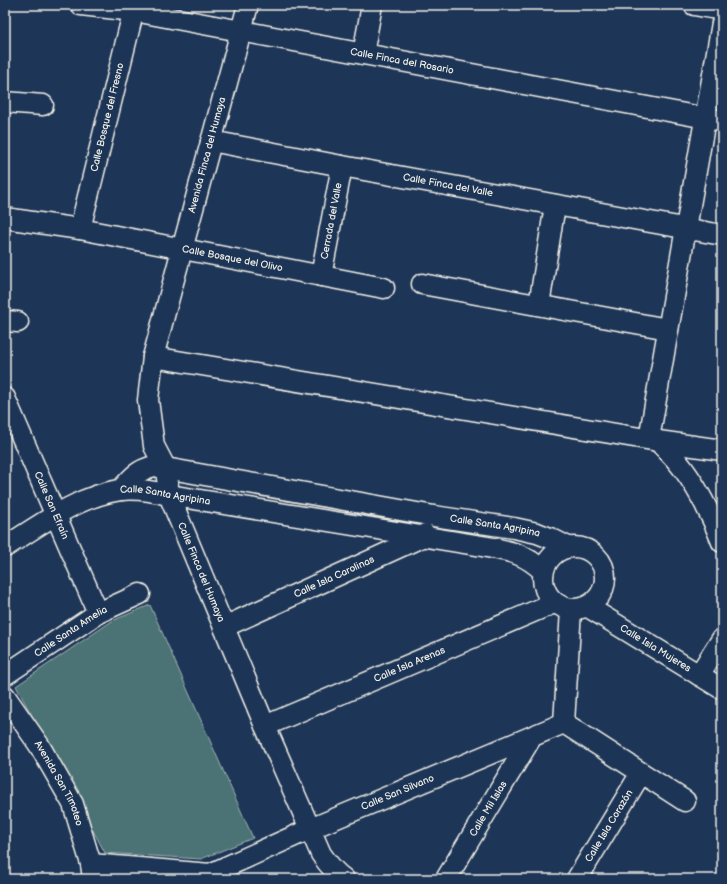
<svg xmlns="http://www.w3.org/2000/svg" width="727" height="884" font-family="'Balsamiq Sans',sans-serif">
<rect width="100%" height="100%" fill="#1d3557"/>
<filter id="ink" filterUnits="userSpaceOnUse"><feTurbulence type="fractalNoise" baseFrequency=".025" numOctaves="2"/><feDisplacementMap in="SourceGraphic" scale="8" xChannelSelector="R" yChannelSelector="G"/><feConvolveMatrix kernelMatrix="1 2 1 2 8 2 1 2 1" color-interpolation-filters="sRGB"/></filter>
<g filter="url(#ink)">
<path fill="#4c7376" stroke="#a0b2af" d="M150 605 253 838 201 859 105 853 16 686 112 621Z"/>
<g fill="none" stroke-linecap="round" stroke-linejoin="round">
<g stroke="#f4f1e8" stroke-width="23">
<g id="minor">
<path id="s1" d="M81 5 134 11 722 121"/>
<path id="s2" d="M248 5 153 357 148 400 154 446 166 469 169 495 265 726 321 854C328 864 334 872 344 879"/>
<path d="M694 5 722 10"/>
<path d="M363 54 372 5"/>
<path d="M5 102 43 105"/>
<path id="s3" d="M211 141 342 166 722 235"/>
<path id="s4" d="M5 218 80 229 384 288"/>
<path id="s5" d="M80 229 135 5"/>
<path id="s6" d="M321 276 342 166"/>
<path d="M422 284 668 329"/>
<path d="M539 305 555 205"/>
<path d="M5 321 18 322"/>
<path d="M153 357 658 441 722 450"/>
<path id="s7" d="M5 398 98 613"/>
<path d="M649 439 722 23"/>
<path d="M658 441C664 447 671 454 677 461 695 482 712 516 722 542"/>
<path id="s8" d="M121 490C132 477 138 470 154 466L434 516 514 528 537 533 550 538 568 547"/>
<circle cx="574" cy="578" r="31"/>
<path id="s9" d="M5 547C40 525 78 496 120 490 136 488 153 491 169 495L482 546C508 551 523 552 543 571"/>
<path id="s10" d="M588 607 722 689"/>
<path id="s11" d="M224 627 424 536 425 534"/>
<path id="s12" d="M5 675 98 613 140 594"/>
<path d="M699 675 722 639"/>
<path id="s13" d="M5 696 39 745 73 804 91 864 93 879"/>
<path d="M564 723 571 610"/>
<path id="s14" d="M265 726 554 603"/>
<path id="s15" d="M91 864 210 874 310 829 564 723 685 801"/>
<path id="s16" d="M446 879 531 738"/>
<path id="s17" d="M577 879 641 773"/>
</g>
</g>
<use href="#minor" stroke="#1d3557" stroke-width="20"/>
</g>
</g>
<g text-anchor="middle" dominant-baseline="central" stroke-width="3" stroke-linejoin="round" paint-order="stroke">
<g font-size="10" fill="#f4f1e8" stroke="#1d3557">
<text stroke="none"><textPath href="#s1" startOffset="326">Calle Finca del Rosario</textPath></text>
<text stroke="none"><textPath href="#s5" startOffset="115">Calle Bosque del Fresno</textPath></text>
<text transform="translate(207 155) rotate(-75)">Avenida Finca del Humaya</text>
<text stroke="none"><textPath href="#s3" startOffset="241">Calle Finca del Valle</textPath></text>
<text stroke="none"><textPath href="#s6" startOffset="56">Cerrada del Valle</textPath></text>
<text stroke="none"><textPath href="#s4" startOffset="231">Calle Bosque del Olivo</textPath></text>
<text stroke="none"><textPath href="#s9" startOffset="175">Calle Santa Agripina</textPath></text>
<text stroke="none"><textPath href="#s7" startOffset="117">Calle San Efraín</textPath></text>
<text stroke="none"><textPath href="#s8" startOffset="388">Calle Santa Agripina</textPath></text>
<text stroke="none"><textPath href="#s2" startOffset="590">Calle Finca del Humaya</textPath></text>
<text stroke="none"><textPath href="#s11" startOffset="121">Calle Isla Carolinas</textPath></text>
<text stroke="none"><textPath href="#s12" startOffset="79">Calle Santa Amelia</textPath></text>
<text stroke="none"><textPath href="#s10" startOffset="79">Calle Isla Mujeres</textPath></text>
<text stroke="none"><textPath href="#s14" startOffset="157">Calle Isla Arenas</textPath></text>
<text stroke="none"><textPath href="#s13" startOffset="103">Avenida San Timoteo</textPath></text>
<text stroke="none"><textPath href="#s15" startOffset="324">Calle San Silvano</textPath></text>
<text stroke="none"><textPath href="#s16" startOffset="82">Calle Mil Islas</textPath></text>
<text stroke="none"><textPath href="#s17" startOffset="62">Calle Isla Corazón</textPath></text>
</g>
</g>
<rect width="727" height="884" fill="none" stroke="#1d3557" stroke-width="20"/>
<rect x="10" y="10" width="707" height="864" fill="none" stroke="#f4f1e8" stroke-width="1.5" filter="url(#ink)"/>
</svg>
